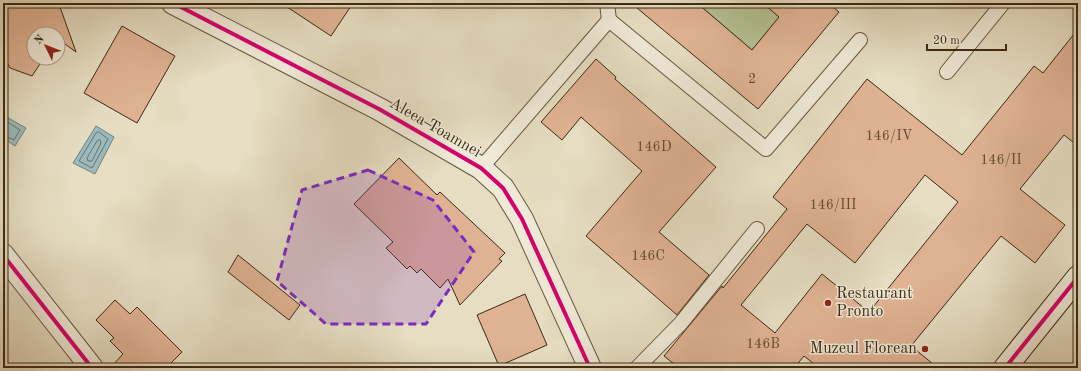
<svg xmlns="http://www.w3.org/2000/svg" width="1081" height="371" font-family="'Old Standard TT',serif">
<rect width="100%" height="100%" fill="#e6ddc2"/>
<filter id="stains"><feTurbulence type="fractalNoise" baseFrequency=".005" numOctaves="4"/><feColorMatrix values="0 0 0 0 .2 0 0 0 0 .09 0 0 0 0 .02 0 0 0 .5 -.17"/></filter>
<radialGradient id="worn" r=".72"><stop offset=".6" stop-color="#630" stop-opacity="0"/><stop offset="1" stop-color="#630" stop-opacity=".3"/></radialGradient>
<path fill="#b4c194" stroke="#787653" d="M697 3H763L779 17 752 50Z"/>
<g fill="#9ababd" stroke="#758079">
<path d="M3 115 26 128 15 146 3 138Z"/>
<path d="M96 126 114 137 95 174 73 163Z"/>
</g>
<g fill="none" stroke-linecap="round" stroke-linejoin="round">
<g stroke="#6c7268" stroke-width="1">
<path d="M3 119 20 130 14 140 3 135"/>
<path d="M99 132 108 139 92 168 79 161 96 133Z"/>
<path d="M100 140 101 143 92 161H88L87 158 97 141Z"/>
</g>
</g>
<g fill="#dfb293" stroke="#3d2a12" fill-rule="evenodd">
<path d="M3 3H53L60 7 76 52 58 39V34H34V58H44L32 76 10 68 3 55Z"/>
<path d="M281 3H353L331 36Z"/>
<path d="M631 3H697L752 50 779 17 763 3H828L839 12 758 109Z"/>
<path d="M122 26 175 56 137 123 84 93Z"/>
<path d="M1078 29V146L1064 135 1020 189 1065 225 1035 263 1001 236 911 346 938 368H819L804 356 794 368H679L664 356 722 286 723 288 787 209 773 197 867 79 962 155 1034 66 1043 73ZM925 175 958 202 869 312 822 274 775 333 741 305 807 224 855 263Z"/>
<path d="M596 59 616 77 615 79 716 167 659 232 709 275 677 315 586 236 642 171 581 117 562 140 541 122Z"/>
<path d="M399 158 437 195 440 192 505 253 499 259 502 261 460 305 448 279 440 288 421 269 417 273 410 266 407 269 386 248 393 242 354 204Z"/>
<path d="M238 255 300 305 289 320 228 272Z"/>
<path d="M525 294 547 345 499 366 477 315Z"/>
<path d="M115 300 130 314 137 307 182 352 166 368H110L123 354 110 341 114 338 96 320Z"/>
</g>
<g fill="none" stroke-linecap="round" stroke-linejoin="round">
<g stroke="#67573e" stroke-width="16">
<g id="lane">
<path d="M607 3 609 20"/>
<path d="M947 72 1003 3"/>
<path d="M481 168 609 20 766 149 860 40"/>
<path d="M637 368 681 323 757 229"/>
</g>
</g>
<g stroke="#67573e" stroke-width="24">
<g id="street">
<path d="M173 3 379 109 481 168 503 188 522 219 590 368"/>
<path d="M3 255 92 368"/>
</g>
</g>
<g stroke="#3d2a12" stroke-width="24">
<path id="secondary" d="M1005 368 1078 277"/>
</g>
<use href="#lane" stroke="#efe9d7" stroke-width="14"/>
<use href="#street" stroke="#efe9d7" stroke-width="22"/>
<use href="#secondary" stroke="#efe9d7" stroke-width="22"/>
<g stroke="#efe9d7" stroke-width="6">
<g id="cycleway">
<path d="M173 3 379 109 481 168 503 188 522 219 590 368"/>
<path d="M3 255 92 368"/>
<path d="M1005 368 1078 277"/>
</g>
</g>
<use href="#cycleway" stroke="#d6006c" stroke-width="4"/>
</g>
<path fill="#7b2cbf" fill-opacity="0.2" stroke="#7b2cbf" stroke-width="3" stroke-dasharray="8 5" stroke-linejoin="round" d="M368 170 433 200 474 252 426 324H326L277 281 302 190Z"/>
<g fill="#8f2418" stroke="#efe9d7" stroke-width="1.5">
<circle cx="828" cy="303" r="4"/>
<circle cx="925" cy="349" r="4"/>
</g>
<g text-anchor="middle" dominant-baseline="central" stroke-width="3" stroke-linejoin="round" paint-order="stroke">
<g font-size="14" fill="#664c32">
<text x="752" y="79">2</text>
<text x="889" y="136">146/IV</text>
<text x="654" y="147">146D</text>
<text x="1001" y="160">146/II</text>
<text x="833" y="205">146/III</text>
<text x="648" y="256">146C</text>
<text x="763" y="344">146B</text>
</g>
<g font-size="16" fill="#3d2a12" stroke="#efe9d7">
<text transform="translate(435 128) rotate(30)">Aleea Toamnei</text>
</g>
<g font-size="16" fill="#3d2a12" stroke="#efe9d7" text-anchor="start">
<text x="836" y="294">Restaurant<tspan x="836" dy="18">Pronto</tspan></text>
<text x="917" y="349" text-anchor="end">Muzeul Florean</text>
</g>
</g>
<rect width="1081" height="371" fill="none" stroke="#e6ddc2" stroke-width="16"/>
<rect x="4" y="4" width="1073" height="363" fill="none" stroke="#3d2a12" stroke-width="2"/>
<rect x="8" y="8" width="1065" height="355" fill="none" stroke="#3d2a12"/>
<g transform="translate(46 46) rotate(313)"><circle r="19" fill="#efe9d7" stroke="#a89d88"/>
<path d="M0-3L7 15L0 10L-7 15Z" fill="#8f2418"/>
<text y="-6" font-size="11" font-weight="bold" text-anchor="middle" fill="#3d2a12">N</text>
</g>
<path d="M927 44v6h79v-6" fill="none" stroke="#3d2a12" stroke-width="2"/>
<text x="933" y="44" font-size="12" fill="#3d2a12" stroke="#efe9d7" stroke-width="3" paint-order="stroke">20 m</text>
<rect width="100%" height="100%" filter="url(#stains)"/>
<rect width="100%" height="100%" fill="url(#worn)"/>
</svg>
